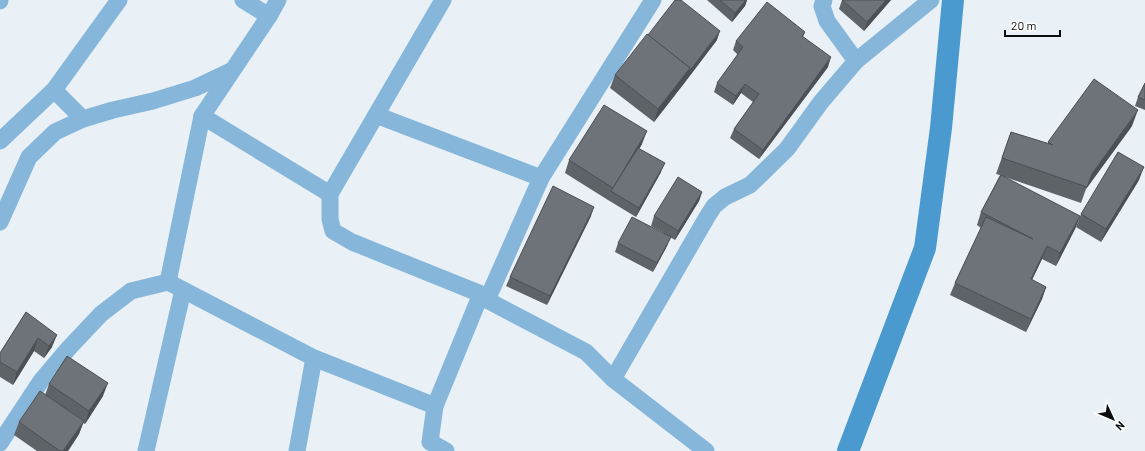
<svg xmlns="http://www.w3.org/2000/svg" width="1145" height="451" font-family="Barlow,sans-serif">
<rect width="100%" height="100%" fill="#e9f0f6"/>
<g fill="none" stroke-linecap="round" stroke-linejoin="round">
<g stroke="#86b7db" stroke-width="17">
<path d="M243 0 269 16"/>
<path d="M443 0 330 194V219L333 231 352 242 481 294 487 300 586 352 613 379 706 451"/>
<path d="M824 0 822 6 827 21 856 61"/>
<path d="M0 1V0"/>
<path d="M54 90 83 119"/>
<path d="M376 115 541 178"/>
<path d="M202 116 330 194"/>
<path d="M0 141 54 90 119 0"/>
<path d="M0 222 29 157 55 132 83 119 113 110 153 101 195 88 231 71"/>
<path d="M168 282 202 116 269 16 278 0"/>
<path d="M487 300 541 178 653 0"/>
<path d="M613 379 707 217 714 206 725 197 750 185 787 149 821 102 856 61 931 0"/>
<path d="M435 406 481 294"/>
<path d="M0 443 41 381 68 349 101 314 131 291 168 282 314 358 435 406 430 442 446 451"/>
<path d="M146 451 183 290"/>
<path d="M297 451 314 358"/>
</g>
<path stroke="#4a9acf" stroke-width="22" d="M848 451 925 248 941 128 953 0"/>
</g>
<g fill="#5e6367">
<path d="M707 0H747L745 6 732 22Z"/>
<path d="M842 0H891L864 31 839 9Z"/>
<path d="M805 32 803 37 828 67 759 159 730 138 734 129 753 102 741 93 733 105 714 92 717 83 738 55 733 50 736 41Z"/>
<path d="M717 40 654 122 610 88 615 75Z"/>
<path d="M1145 83V110L1135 106 1138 97Z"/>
<path d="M1132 126 1086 189 1081 203 1002 176 1080 216 1075 229 1056 266 1042 259 1032 280 1046 287 1042 299 1026 332 950 295 955 283 981 228 977 225 981 212 1000 175 996 174 1011 132 1048 144V142Z"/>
<path d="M642 144 639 149 661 172 636 217 608 200 565 173 569 160Z"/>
<path d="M1139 180 1101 242 1076 227 1081 214Z"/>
<path d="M702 192 699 201 675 240 670 237 667 246 653 272 615 252 618 243 664 233 651 226 654 216Z"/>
<path d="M591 216 547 305 506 286 510 277Z"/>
<path d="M26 312 52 347 44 358 34 351 13 385 0 377V353Z"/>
<path d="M49 384 103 396 85 424 83 423 79 434 68 451H37L14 435 19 422 45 395Z"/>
</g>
<g fill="#4c5054">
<path d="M746 0H747L745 6 732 22 735 13Z"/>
<path d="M886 0H891L864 31 867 22Z"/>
<path d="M720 31 717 40 686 81 689 72Z"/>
<path d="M831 57 828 67 759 159 763 150Z"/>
<path d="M690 68 686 81 654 122 658 109Z"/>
<path d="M745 84 741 93 733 105 736 96Z"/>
<path d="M1138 110 1132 126 1086 189 1092 174Z"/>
<path d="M647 131 642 144 613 192 611 191 613 188Z"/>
<path d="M665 163 661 172 636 217 639 208Z"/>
<path d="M1144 167 1139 180 1101 242 1106 229Z"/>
<path d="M702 192 699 201 675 240 678 231Z"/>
<path d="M594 207 591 216 547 305 550 296Z"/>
<path d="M1080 216 1075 229 1056 266 1060 253Z"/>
<path d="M671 237 667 246 653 272 657 263Z"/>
<path d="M1047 246 1042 259 1026 292 1031 279Z"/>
<path d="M1046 287 1042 299 1026 332 1031 319Z"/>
<path d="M57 335 52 347 44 358 49 346Z"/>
<path d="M38 338 34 351 13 385 17 372Z"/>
<path d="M108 383 103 396 85 424 89 411Z"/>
<path d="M84 421 79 434 68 451H63Z"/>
</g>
<g fill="#6d7378" stroke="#4c5054">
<path d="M675 0H681L720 31 689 72 690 68 648 35Z"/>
<path d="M720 0H746L735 13Z"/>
<path d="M842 0H886L867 22Z"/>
<path d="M767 2 805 32 802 36 831 57 763 150 734 129 759 94 745 84 736 96 717 83 743 47 736 41Z"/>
<path d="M647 34 690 68 658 109 615 75Z"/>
<path d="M1094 79 1138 110 1092 174 1087 187 1002 158 1011 132 1053 145 1048 142Z"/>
<path d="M1145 83V100L1138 97Z"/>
<path d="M604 105 647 131 613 188 569 160Z"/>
<path d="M638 148 665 163 639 208 611 191Z"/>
<path d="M1118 152 1144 167 1106 229 1081 214Z"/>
<path d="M1001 175 1080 216 1060 253 1047 246 1031 279 1046 287 1031 319 955 283 986 217 1033 239 981 212Z"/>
<path d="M678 177 702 192 678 231 654 216Z"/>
<path d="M553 186 594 207 550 296 510 277Z"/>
<path d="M632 217 671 237 657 263 618 243Z"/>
<path d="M26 312 57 335 49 346 38 338 17 372 0 362V353Z"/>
<path d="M67 356 108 383 89 411 49 384Z"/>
<path d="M40 391 84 421 63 451H60L19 422Z"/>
</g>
<g transform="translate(1113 419) rotate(134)" stroke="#ffffff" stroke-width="3" paint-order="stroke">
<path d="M0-3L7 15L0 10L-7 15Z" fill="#0a0d0e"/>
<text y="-6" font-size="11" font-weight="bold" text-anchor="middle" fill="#0a0d0e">N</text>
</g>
<path d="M1005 30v6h55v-6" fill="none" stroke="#0a0d0e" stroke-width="2"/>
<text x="1011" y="30" font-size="12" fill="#0a0d0e" stroke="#ffffff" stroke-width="3" paint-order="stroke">20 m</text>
</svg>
